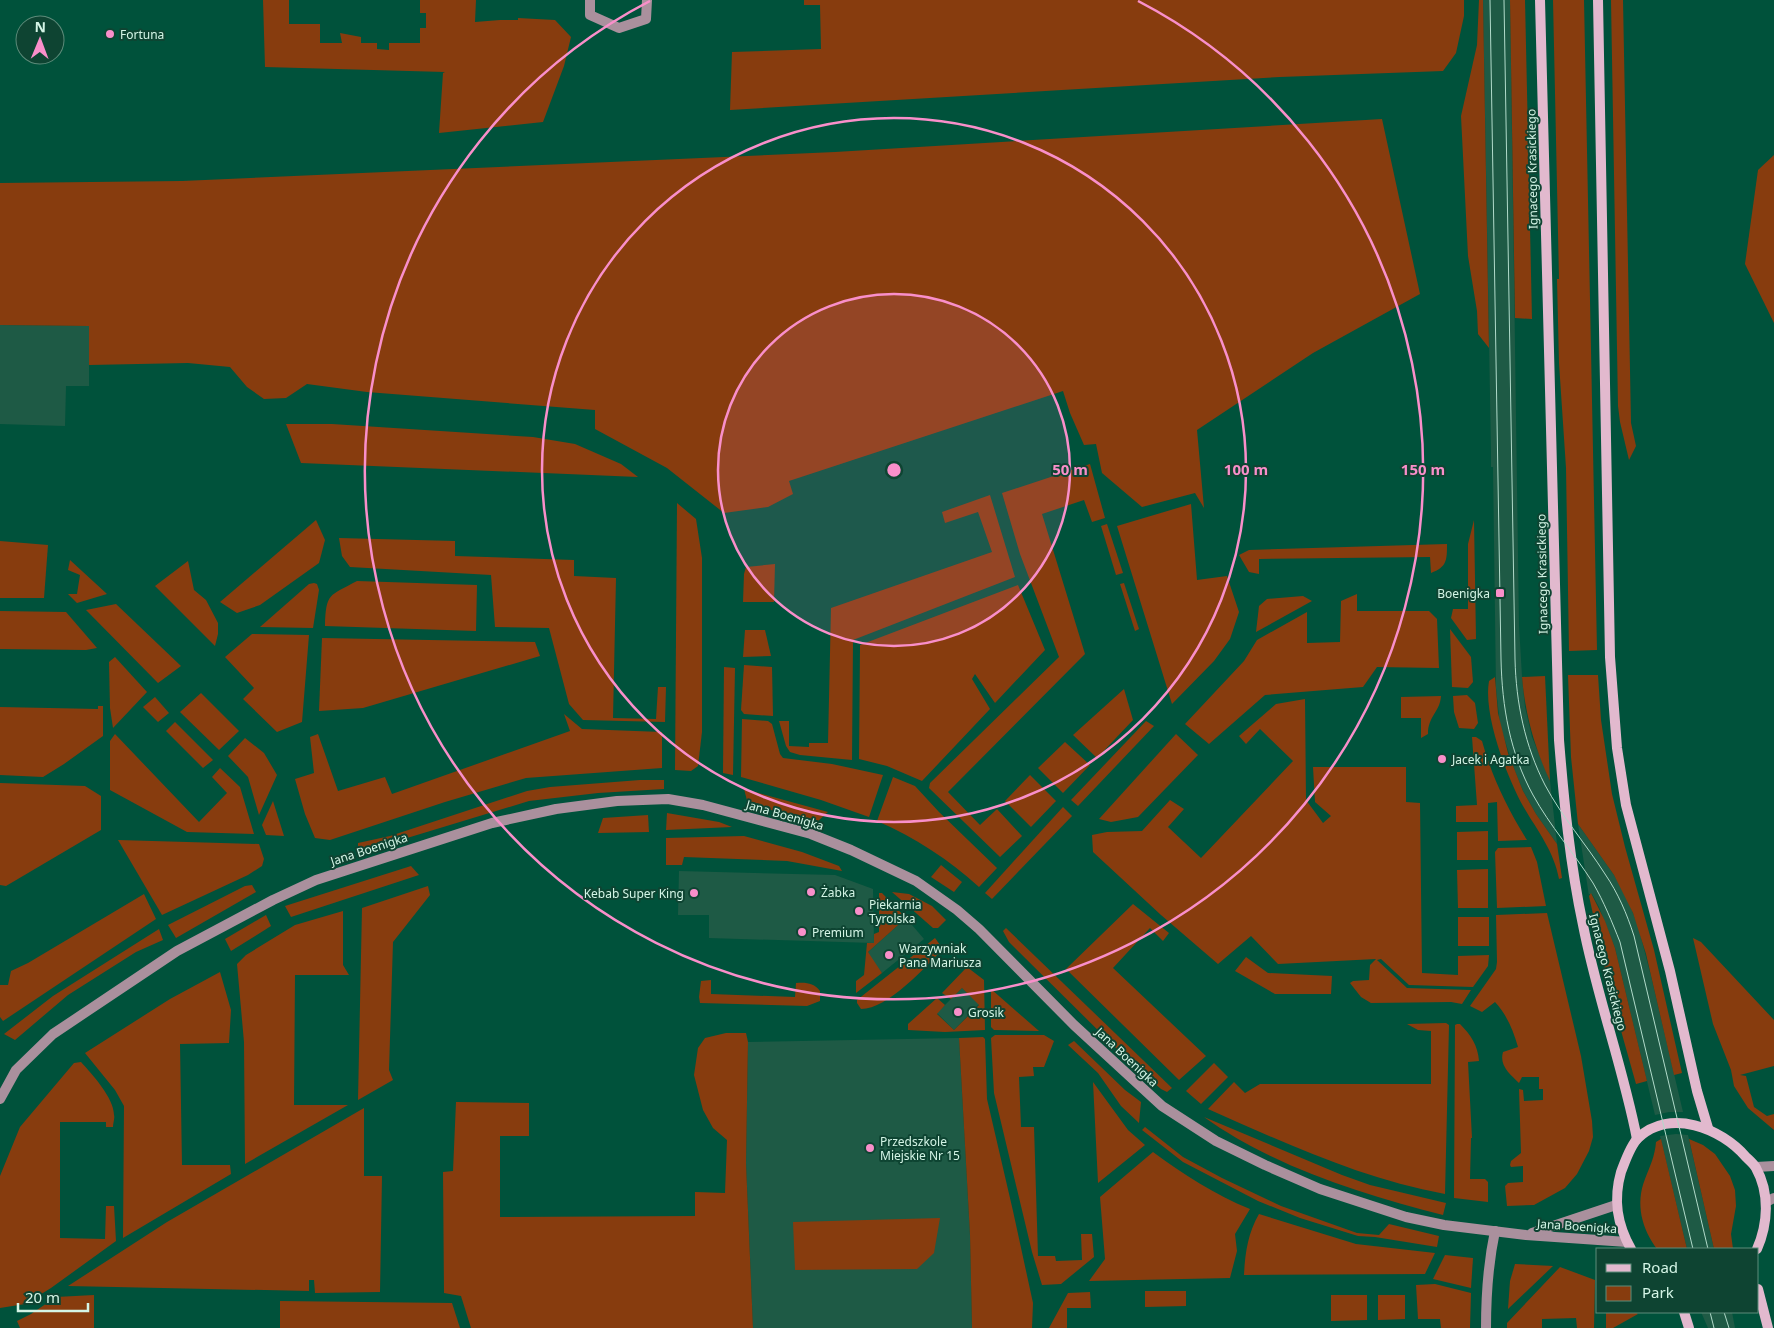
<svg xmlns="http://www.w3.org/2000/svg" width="1774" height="1328" font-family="'Noto Sans',sans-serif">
<rect width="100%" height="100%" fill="#00523b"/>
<g fill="#1e5a45">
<path d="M1483 0H1510L1519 625 1522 677 1525 707 1532 737 1550 781 1557 844 1536 814 1523 791 1513 766 1500 725 1496 688 1493 467H1491V452Z"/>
<path d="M0 325 89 326V386H66L65 426 0 424Z"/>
<path d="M1578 824 1614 875 1627 898 1638 926 1651 976 1683 1112H1669L1655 1115 1615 948 1599 907 1592 894H1589V896Z"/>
<path d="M679 871 835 875 873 889 874 943 709 938V915H678Z"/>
<path d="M906 918 924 939 882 973 867 953Z"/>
<path d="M962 988 979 1004 954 1030 937 1013Z"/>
<path d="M959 1038 970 1235 972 1328H753L746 1163 748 1042Z"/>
<path d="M1676 1134 1688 1135 1714 1249H1687L1660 1136Z"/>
<path d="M1701 1312H1732L1735 1328H1708Z"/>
</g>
<g fill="#873c0e">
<path d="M263 0H289V24H320V43H342L340 33 361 37V43H377V49L389 50V43H420V28H426V13H420V0H476L475 22 500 20H518V18L555 20 571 37 564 66 543 122 439 133 443 73 445 72 265 67Z"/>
<path d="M804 0H1464V16L1456 53 1443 71 1280 77 730 110 732 52 821 49 820 5H804Z"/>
<path d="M1479 0H1483L1489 348 1478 334 1477 311 1468 256 1461 116 1477 45Z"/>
<path d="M1510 0H1525L1532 319 1515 318Z"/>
<path d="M1553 0H1584L1597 650 1569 651 1566 468 1559 363 1557 279H1559Z"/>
<path d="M1611 0H1623L1631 423 1636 446 1629 460 1620 422 1618 406Z"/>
<path d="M1382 119 1420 294 1313 353 1197 430 1204 508 1195 493 1142 507 1102 473 1096 444 1084 445 1070 413 1063 391 789 481 793 494 768 507 724 513 667 468 595 429V410L367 392 307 384 286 398 264 399 247 387 230 367 188 363 89 365V326L0 325V183L182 181 835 152Z"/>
<path d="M1774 155V323L1745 264 1758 170Z"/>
<path d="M286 424H332L533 437 575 444 621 464 638 477 301 463Z"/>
<path d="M1090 464 1105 518 1092 522 1084 500 1042 514 1085 654 948 792 980 825 997 809 1022 836 1000 857 929 788 930 783 1059 657 1020 554 1002 493Z"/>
<path d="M990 495 1015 577 853 640 852 760 800 755 790 752 786 746 779 721H789V746L809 747V743H828L831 608 992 552 978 512 945 523 942 512Z"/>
<path d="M677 503 696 519 702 558V732L698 766 691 771 675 770Z"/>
<path d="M1191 504 1197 580 1227 576 1239 612 1230 639 1214 661 1172 704 1117 526Z"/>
<path d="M316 520 325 540 319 563 260 605 237 613 220 602Z"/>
<path d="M1474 520 1476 639 1467 640 1451 618 1453 609H1468V544Z"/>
<path d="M1107 524 1123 573 1116 575 1101 526Z"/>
<path d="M339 538 455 541V556L574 560V576L616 578 613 718 656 719 658 687H666L665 722 583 720 569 704 549 628 495 627 491 575 350 567 342 556Z"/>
<path d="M0 541 48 545 44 598H0Z"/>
<path d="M1447 544C1447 560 1447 567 1431 573L1430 557 1259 559V574L1249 572 1239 555 1249 550Z"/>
<path d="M70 560 107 594 77 603 68 594H77L80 575 68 570Z"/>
<path d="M188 561 194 590 206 600 218 623V634L215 646 155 586Z"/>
<path d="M775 564 774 602H743L744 574 746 567Z"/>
<path d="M357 581 477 585 476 631 325 626C326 593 329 596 357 581Z"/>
<path d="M314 583 317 584 319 590 313 628 260 627 309 584Z"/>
<path d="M1124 583 1139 629 1135 631 1120 584Z"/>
<path d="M1018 585 1045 650 995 703 975 674 972 679 990 709 922 781 887 766 859 759 860 645Z"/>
<path d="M1357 594V611H1429L1437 619 1439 668 1377 667 1363 687 1265 695 1209 744 1185 724 1244 661 1257 640 1307 612V643L1340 642 1341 601Z"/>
<path d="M1303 596 1312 601 1256 632 1259 606 1267 599Z"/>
<path d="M116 604 181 666 158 683 86 610Z"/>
<path d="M0 611 66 612 97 648 86 650 0 649Z"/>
<path d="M1450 629 1471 657 1473 682 1468 688 1452 687Z"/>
<path d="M745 630H765L771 656 743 657Z"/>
<path d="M252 634 309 635 302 722 277 732 243 699 254 688 225 657Z"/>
<path d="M322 638 535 642 540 656 363 708 319 711Z"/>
<path d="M115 657 147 692 113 728 110 708 109 662Z"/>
<path d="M744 665 772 667 773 716 744 714 741 710Z"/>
<path d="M724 667 735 668 733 775 723 773Z"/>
<path d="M1568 675H1598L1601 720 1612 794 1625 847 1654 950 1682 1073 1674 1075 1646 954 1633 913 1614 875 1578 824 1571 757Z"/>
<path d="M1545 676 1550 781C1534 747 1525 713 1522 677Z"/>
<path d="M1495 677 1498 713 1508 753 1523 791 1536 814 1557 844 1562 878 1559 879C1554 851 1537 830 1523 806 1507 777 1483 715 1489 681Z"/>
<path d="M1124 689 1133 720 1097 758 1073 735Z"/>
<path d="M201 693 239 731 219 750 180 712Z"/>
<path d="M1467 695 1475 703 1478 723 1474 729 1459 728 1454 712 1453 696Z"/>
<path d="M1441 696C1440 712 1428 716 1428 734L1421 738V718H1401V697Z"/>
<path d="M155 697 169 713 158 722 143 707Z"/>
<path d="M1305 699 1306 800 1323 823 1331 816 1315 802 1313 767H1406V802L1420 803 1422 973 1458 975V956L1489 955 1488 966 1473 987 1409 985 1381 959 1377 960 1407 988 1471 990 1462 1004 1451 1002 1371 1003 1361 997 1350 983 1353 981 1369 980 1370 965 1376 959 1278 964 1251 936 1218 964 1161 915 1093 852 1092 835 1107 832 1142 831 1170 800 1184 809 1168 827 1201 858 1293 761 1260 729 1246 744 1239 736 1276 704Z"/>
<path d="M98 706H103V736L64 764 43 777 0 775V707L98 709Z"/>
<path d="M564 714 582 729 662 732V768L526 778 445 802 330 840 315 838 305 814 295 779 314 773 310 737 318 734 338 791 385 777 392 794 570 731Z"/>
<path d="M742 719 768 721 772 724 780 754 783 758 832 764 883 775 869 817 821 800 741 777Z"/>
<path d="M1146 721 1154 726 1078 806 1071 800Z"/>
<path d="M175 722 213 760 203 768 166 731Z"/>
<path d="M115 734 199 822 227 793 212 777 220 768 240 787 254 834 187 832 110 790V741Z"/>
<path d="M1176 734 1198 755 1138 817 1111 822 1099 819Z"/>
<path d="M1472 737H1476L1482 741C1492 777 1507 808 1527 840L1498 841 1497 802 1488 803V822H1456V806L1477 805Z"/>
<path d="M245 738 264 753 277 775 259 815 248 777 228 756Z"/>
<path d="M1065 742 1090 765 1063 793 1038 768Z"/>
<path d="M1030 775 1056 801 1031 827 1005 801Z"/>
<path d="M893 777 915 786 939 812 997 868 979 887C948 859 916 838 877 821Z"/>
<path d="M640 780H664V789L598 793 529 801 361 852 358 849V843L390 836 527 791 550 787Z"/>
<path d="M0 783 85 786 101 796V830L6 886 0 885Z"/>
<path d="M744 789 828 812 817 822 748 804Z"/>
<path d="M273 801 284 836 266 835 262 825Z"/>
<path d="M1063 807 1072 816 992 899 985 893Z"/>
<path d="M667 813 719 822 732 827 666 830Z"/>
<path d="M648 815 649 832 598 833 603 818Z"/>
<path d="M1488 831V860H1457V832Z"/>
<path d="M744 836 802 852 839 866 842 871 787 861 684 857 682 865H666V838Z"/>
<path d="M118 840 259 844 264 859 262 866 248 875 162 915Z"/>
<path d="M1531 847 1537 862 1546 906 1497 908 1495 852 1498 848Z"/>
<path d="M941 865 962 882 954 892 931 877Z"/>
<path d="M411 866 419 875 291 917 285 906Z"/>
<path d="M1488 869V908H1458L1457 870Z"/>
<path d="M252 885 256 892 176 938 168 925 245 886Z"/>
<path d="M428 886 430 895 393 942 389 1070 393 1080 358 1100 362 908Z"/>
<path d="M892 892 909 894 932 906 946 920 938 928H933Z"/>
<path d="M879 893H882L906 918 868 952 882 973 856 993V981L864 975 867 943H874V934L879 932Z"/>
<path d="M1591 893 1605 921 1615 948 1647 1081 1636 1084 1609 988 1589 896Z"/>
<path d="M144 894 156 919 3 1021 0 1017V985H8L11 971 28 963Z"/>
<path d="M1133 904 1169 933 1163 941 1150 928 1113 968 1206 1056 1179 1080 1066 969Z"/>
<path d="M343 911V965L349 975H295L294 1105H348L245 1164 244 1042 237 964 246 955 295 925Z"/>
<path d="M1547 913 1581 1056 1592 1121 1593 1137 1589 1151 1577 1174 1565 1188 1534 1205 1507 1206 1505 1186 1508 1183 1523 1182V1166L1511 1167 1510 1165 1511 1161 1521 1153 1519 1089 1523 1090 1524 1101 1543 1100V1089H1539V1077H1522L1519 1083C1510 1074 1499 1066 1503 1052L1518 1047C1513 1030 1507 1015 1495 1002L1482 1012 1470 1006 1496 969 1497 962 1496 915Z"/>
<path d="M266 915 271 926 231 951 225 939Z"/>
<rect x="1458" y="917" width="31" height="29"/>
<path d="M1006 928 1172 1088 1167 1092 1161 1089 1121 1053 1009 942 1003 931Z"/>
<path d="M159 929 163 940 136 952 68 995 15 1040 4 1034 53 996Z"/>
<path d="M935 938 943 949C925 967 888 1009 861 1009L857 1003V1000Z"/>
<path d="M1693 938 1701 942 1774 1020V1066L1740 1075 1746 1076 1754 1107 1767 1116 1774 1114V1130L1748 1108 1734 1086 1731 1070 1713 1024Z"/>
<path d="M1246 957 1268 973 1332 976 1331 994H1275L1235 971Z"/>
<path d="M967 967 984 980 985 1030 945 1032 908 1030V1024L937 998 945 1005 937 1014 954 1030 979 1005 962 988 951 999 942 993Z"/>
<path d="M220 972 231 1010 229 1043 180 1044 182 1165H230L231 1174 123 1238 124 1106 115 1090 85 1053 170 999Z"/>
<path d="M711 980V994L795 997 796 983C806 982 814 983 820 991V1001L807 1006 700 1003 699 997 701 981Z"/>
<path d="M991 989 1039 1031 994 1030 991 1027Z"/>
<path d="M1446 1023 1449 1025 1445 1194C1362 1179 1285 1143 1208 1109L1234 1082 1245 1093 1260 1084H1431V1031L1418 1030 1407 1024Z"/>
<path d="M1457 1024H1460C1471 1035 1478 1046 1479 1061L1468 1062 1472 1138H1471L1470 1179H1485L1488 1182V1202L1454 1198 1455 1025Z"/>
<path d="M726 1033H746L748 1042 746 1163 753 1328H471L461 1296 444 1293 443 1172 453 1171 456 1102 529 1103V1136H500V1217L695 1216V1192L725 1193 727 1140 713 1128 703 1110 694 1075 698 1048 705 1038Z"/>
<path d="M995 1035H1044L1054 1041 1044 1067H1033L1034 1076 1019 1077 1021 1127H1034L1038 1256H1055L1056 1261 1082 1260 1081 1234H1092L1094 1257 1061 1284 1042 1285 1032 1252 994 1093 991 1038Z"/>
<path d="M983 1037 985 1039 987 1099 1013 1211 1033 1303 1032 1328H972L970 1235 959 1038Z"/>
<path d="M1074 1041 1125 1090 1141 1102 1139 1123 1121 1106 1098 1073 1068 1045Z"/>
<path d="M81 1062C92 1074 114 1098 114 1115 115 1118 113 1123 113 1127H106V1122H60V1238L105 1239 106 1206H114L116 1241 51 1288 25 1304 0 1308V1176L20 1127 74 1063Z"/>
<path d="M1214 1063 1228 1077 1201 1104 1186 1091Z"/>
<path d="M1093 1082 1128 1130 1145 1145 1098 1183Z"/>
<path d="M364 1108V1176H382L380 1292 315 1293 314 1280H309V1291L68 1286 167 1222Z"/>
<path d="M1204 1117 1342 1175 1370 1185 1446 1203 1443 1215C1363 1195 1272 1166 1204 1117Z"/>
<path d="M1145 1127 1183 1157 1222 1178 1281 1206 1357 1233 1379 1235 1389 1224 1439 1236 1437 1247 1375 1237 1358 1236 1300 1218 1258 1201 1183 1162 1142 1130Z"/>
<path d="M1661 1139 1687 1249H1657C1642 1229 1635 1204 1645 1179 1650 1166 1655 1156 1656 1142Z"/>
<path d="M1689 1139 1703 1145 1715 1154 1730 1176 1735 1190 1736 1206 1731 1234 1733 1249H1714Z"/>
<path d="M1153 1152C1183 1174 1215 1195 1250 1209L1235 1234 1237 1251 1230 1278 1089 1281 1105 1259 1100 1197Z"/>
<path d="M1259 1214 1356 1244 1435 1253 1425 1274 1244 1275C1245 1253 1248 1233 1259 1214Z"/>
<path d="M940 1218 934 1253 917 1269 795 1270 793 1222Z"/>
<path d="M1445 1255 1473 1258 1471 1288 1433 1279Z"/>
<path d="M1515 1264 1553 1266 1508 1309 1510 1281Z"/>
<path d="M1560 1267 1595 1280 1594 1328H1577L1576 1318 1542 1319V1328H1507V1323Z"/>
<path d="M1435 1284 1471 1293 1470 1328H1441L1440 1319H1418L1416 1285Z"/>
<path d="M1145 1291H1186V1306L1145 1307Z"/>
<path d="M1090 1292 1091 1308H1067V1328H1049L1068 1293Z"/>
<path d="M94 1295V1328H20L17 1321 31 1314 56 1297Z"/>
<path d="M1331 1295H1367V1320L1331 1321Z"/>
<path d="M1378 1295H1405V1319L1378 1320Z"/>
<path d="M280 1301 452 1303 460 1328H280Z"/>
<path d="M1606 1312H1635L1638 1314 1613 1328H1606Z"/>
</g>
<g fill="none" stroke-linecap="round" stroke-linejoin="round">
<g stroke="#aa909d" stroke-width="10">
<path d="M590 0V15L619 28 646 19 647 0"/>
<path d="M0 1099 16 1070 53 1034 177 951 273 900 316 880 492 823 556 809 617 801 668 799 703 805 811 834 851 850 916 881 957 910 979 929 1074 1025 1162 1106 1216 1141 1265 1165 1320 1189 1406 1217 1444 1225 1526 1235 1627 1242"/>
<path d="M1756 1167 1774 1166"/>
<path d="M1766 1202 1774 1198"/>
<path d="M1532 1233 1616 1205"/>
<path d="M1486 1328C1486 1295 1488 1264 1495 1231"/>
</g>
<g stroke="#e2b9ce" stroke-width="10">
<path d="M1540 0 1559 740C1564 802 1570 864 1583 925 1597 997 1623 1067 1637 1139"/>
<path d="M1598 0 1610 657 1617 748 1626 805 1670 971 1697 1091 1708 1128"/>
<path d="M1631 1249C1617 1224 1613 1200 1621 1172 1625 1162 1630 1146 1638 1138 1670 1108 1721 1128 1746 1157 1749 1160 1754 1164 1756 1168 1770 1193 1768 1224 1757 1249"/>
<path d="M1758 1289 1768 1328"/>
<path d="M1684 1312 1689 1328"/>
</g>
<g stroke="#b1daca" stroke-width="1">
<path d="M1490 0 1501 659C1502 707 1510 753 1533 795 1550 826 1574 853 1593 883 1604 902 1612 922 1620 942L1693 1249"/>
<path d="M1504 0 1515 659C1516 703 1525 746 1545 785 1562 817 1586 844 1605 874 1618 893 1627 914 1634 936L1708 1249"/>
<path d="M1710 1312 1714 1328"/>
<path d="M1724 1312 1729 1328"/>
</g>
</g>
<circle cx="894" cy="470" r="176" fill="#f98fca" fill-opacity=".12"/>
<g fill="none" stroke="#f98fca" stroke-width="2.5">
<circle cx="894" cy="470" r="176"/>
<circle cx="894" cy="470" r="352"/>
<path d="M1138 1A529 529 0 1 1 650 1"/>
</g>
<g fill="#f98fca" stroke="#0e4432" stroke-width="2">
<circle cx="110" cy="34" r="5"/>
<rect x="1495" y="588" width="10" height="10" rx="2.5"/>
<circle cx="1442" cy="759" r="5"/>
<circle cx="811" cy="892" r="5"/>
<circle cx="694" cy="893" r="5"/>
<circle cx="859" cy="911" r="5"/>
<circle cx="802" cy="932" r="5"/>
<circle cx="889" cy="955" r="5"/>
<circle cx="958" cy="1012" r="5"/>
<circle cx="870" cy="1148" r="5"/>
</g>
<g text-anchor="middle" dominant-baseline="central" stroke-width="4" stroke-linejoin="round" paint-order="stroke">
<g font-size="12" fill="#d4f5e6" stroke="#0e4432" text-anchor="start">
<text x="120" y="34">Fortuna</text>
<text x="1490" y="593" text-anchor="end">Boenigka</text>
<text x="1452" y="759">Jacek i Agatka</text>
<text x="821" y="892">Żabka</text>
<text x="684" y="893" text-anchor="end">Kebab Super King</text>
<text x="869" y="904">Piekarnia<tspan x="869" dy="14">Tyrolska</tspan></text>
<text x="812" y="932">Premium</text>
<text x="899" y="948">Warzywniak<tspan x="899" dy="14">Pana Mariusza</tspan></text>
<text x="968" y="1012">Grosik</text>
<text x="880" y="1141">Przedszkole<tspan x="880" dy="14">Miejskie Nr 15</tspan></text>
</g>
<g font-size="12" fill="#d4f5e6" stroke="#0e4432">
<text transform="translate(1532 169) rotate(-91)">Ignacego Krasickiego</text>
<text transform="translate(1542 574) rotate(-91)">Ignacego Krasickiego</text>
<text transform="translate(785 815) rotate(16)">Jana Boenigka</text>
<text transform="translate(369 849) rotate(-18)">Jana Boenigka</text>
<text transform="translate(1608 972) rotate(76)">Ignacego Krasickiego</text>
<text transform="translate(1127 1057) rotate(43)">Jana Boenigka</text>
<text transform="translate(1577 1226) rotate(4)">Jana Boenigka</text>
</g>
</g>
<circle cx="894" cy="470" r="8" fill="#f98fca" stroke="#0e4432" stroke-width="2.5"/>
<g font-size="15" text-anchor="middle" font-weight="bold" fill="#f98fca" stroke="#0e4432" stroke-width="4" stroke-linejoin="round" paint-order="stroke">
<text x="1070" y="475">50 m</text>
<text x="1246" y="475">100 m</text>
<text x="1423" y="475">150 m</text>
</g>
<rect x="1596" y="1248" width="162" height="65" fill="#0e4432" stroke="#5d8b7a"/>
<rect x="1606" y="1264" width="25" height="8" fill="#e2b9ce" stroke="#5d8b7a"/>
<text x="1642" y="1273" font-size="15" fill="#d4f5e6">Road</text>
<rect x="1606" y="1286" width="25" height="15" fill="#873c0e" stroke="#5d8b7a"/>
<text x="1642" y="1298" font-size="15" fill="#d4f5e6">Park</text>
<g transform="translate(40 40) rotate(1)"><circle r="24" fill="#0e4432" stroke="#5d8b7a"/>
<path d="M0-4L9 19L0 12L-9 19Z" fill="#f98fca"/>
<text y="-8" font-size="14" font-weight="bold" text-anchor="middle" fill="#d4f5e6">N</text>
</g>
<path d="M18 1303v8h70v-8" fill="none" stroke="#d4f5e6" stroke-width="2.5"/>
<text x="25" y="1303" font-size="15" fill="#d4f5e6" stroke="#0e4432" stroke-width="4" paint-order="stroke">20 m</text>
</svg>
